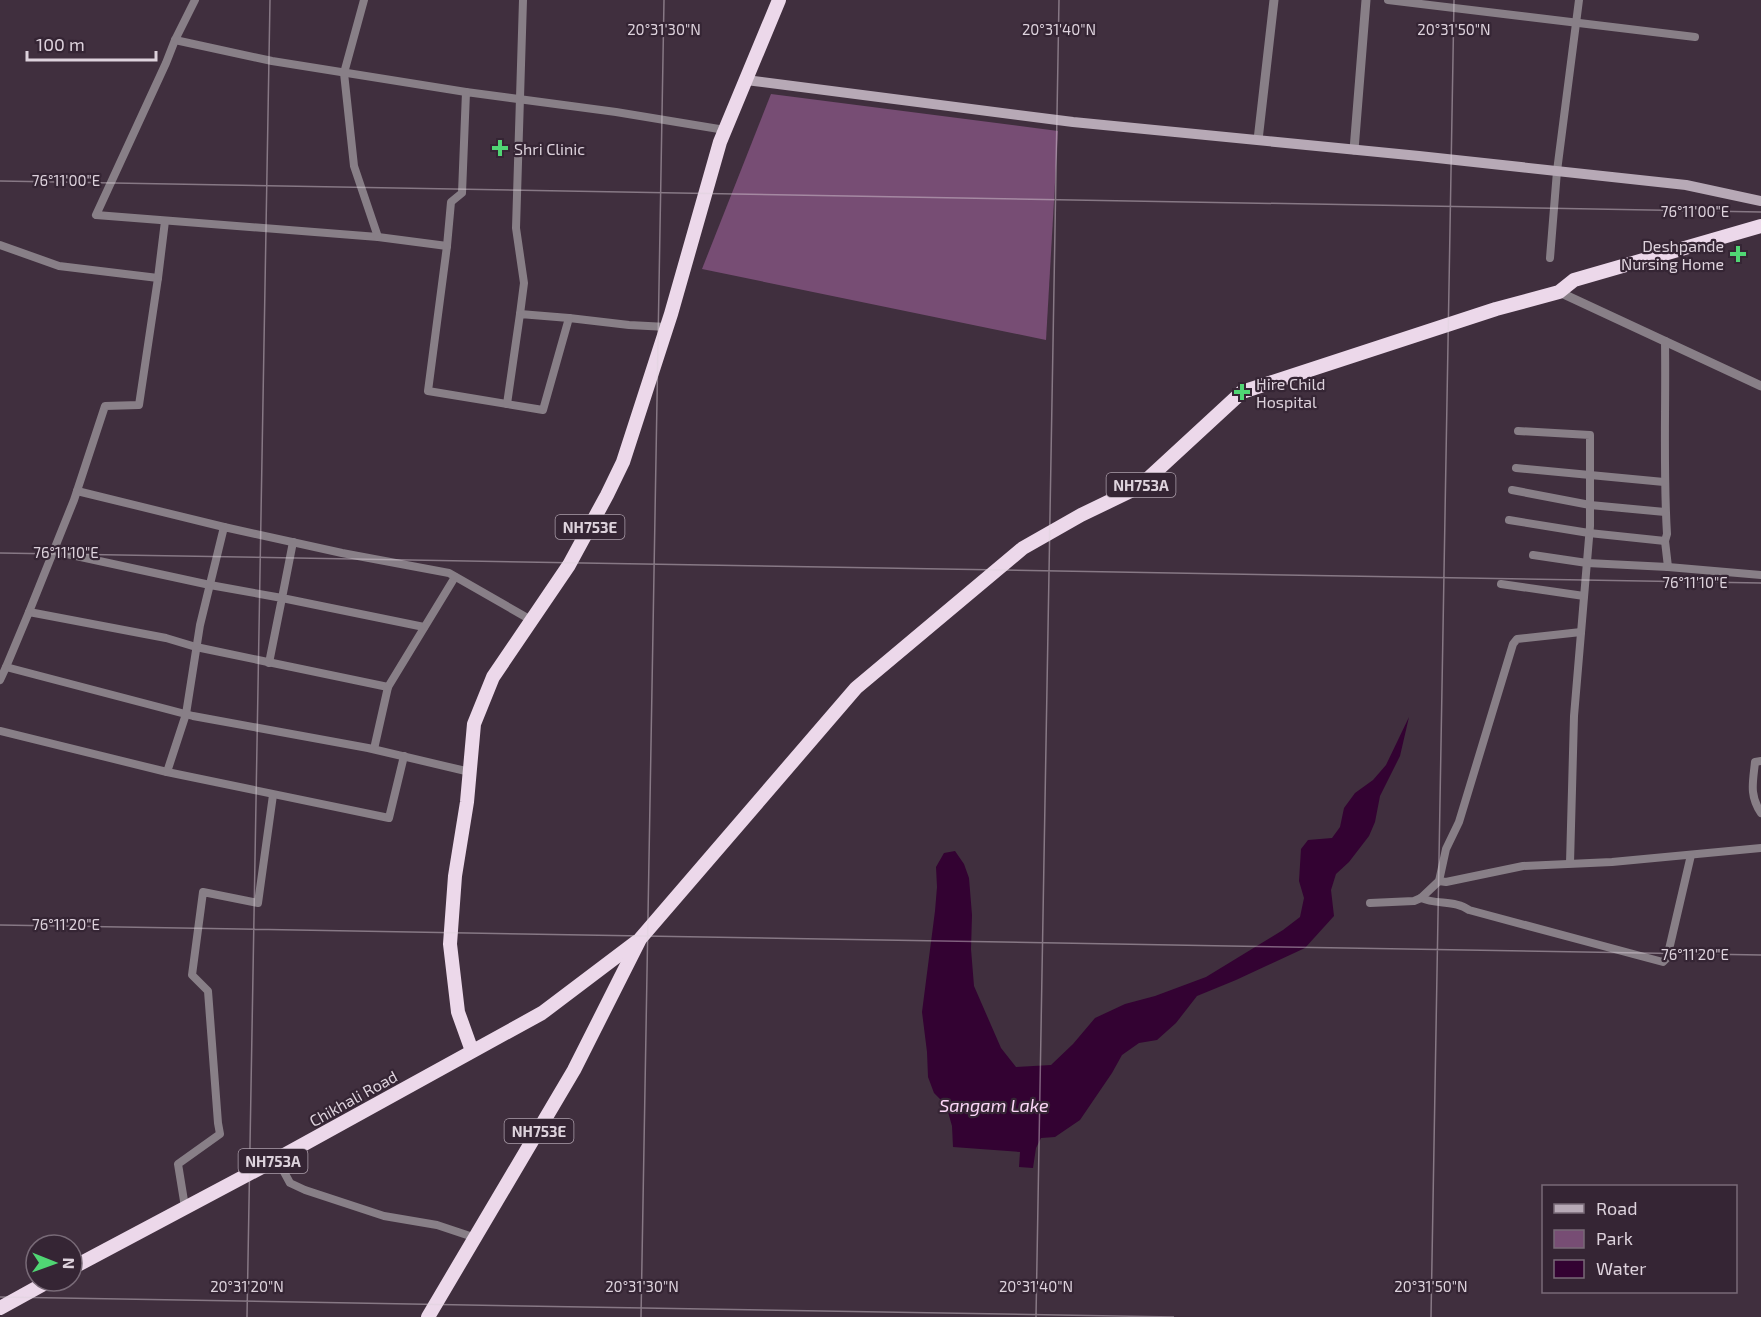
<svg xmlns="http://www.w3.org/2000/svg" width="1761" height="1317" font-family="'Exo 2',sans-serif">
<rect width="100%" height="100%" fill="#402f3e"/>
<path fill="#774d74" d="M771 94 1058 131 1046 340 702 269Z"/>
<path fill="#330232" d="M1409 717 1400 756 1380 796 1375 822 1369 836 1349 862 1336 874 1331 890 1334 916 1305 948 1236 980 1197 996 1176 1023 1157 1040 1139 1043 1122 1055 1112 1073 1080 1120 1055 1137 1041 1138 1036 1148 1033 1168 1019 1167 1020 1152 953 1147 952 1126 946 1105 934 1093 928 1077 927 1052 922 1012 935 911 937 887 936 867 944 853 955 851 964 864 969 878 972 915 971 949 974 986 1001 1048 1016 1067 1051 1065 1073 1044 1095 1018 1125 1004 1155 996 1206 977 1283 930 1300 917 1304 898 1299 881 1301 849 1308 840 1332 838 1340 827 1344 808 1355 793 1373 780 1386 765Z"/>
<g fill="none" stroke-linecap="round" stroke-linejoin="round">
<g stroke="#887f87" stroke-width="8">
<path d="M195 0 175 40 166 63 96 215 378 237 447 246 451 202 462 193 466 92 616 112 725 130"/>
<path d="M364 0 344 73 354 166 378 237"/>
<path d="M1388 0 1695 37"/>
<path d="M175 40 272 61 466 92"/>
<path d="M0 245 59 266 158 278"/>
<path d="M447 246 428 391 543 410 569 318 629 325 667 327"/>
<path d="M1550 258 1557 171 1579 0"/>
<path d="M520 314 524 283 516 228 523 0"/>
<path d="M1665 341C1666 406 1663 470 1667 534L1665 541 1668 567"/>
<path d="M507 404 520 314 569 318"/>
<path d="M1518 431 1590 435V526L1574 716 1570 863"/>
<path d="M1516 468 1664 482"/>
<path d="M1512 490 1590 505 1665 512"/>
<path d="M77 491 224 527"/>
<path d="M1509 520 1589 533 1665 541"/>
<path d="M293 542 282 598 424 627"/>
<path d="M53 551 210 585 282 598 269 663"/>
<path d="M1533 555 1587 563 1668 567 1761 575"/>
<path d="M1501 584 1584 596"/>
<path d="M29 612 74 500 105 406 139 405 158 278 165 221"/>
<path d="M6 667 29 612 166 638 196 647 388 687"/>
<path d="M0 680 6 667 193 716 368 748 470 772"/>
<path d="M0 731 167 772 389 818 404 756"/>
<path d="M374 749 388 687 455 577"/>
<path d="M1761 761 1755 762C1753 782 1749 795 1761 813"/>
<path d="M167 772 186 714 200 625 224 527 342 553 449 573 531 620"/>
<path d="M1439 881 1446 882 1523 866 1612 862 1761 848"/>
<path d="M1421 898C1436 905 1456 900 1469 910L1663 962 1667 958 1691 855"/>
<path d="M1370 903 1414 901 1421 898 1439 881 1446 849 1459 822 1513 644 1517 639 1581 632"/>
<path d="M277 1159 290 1183 305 1190 384 1216 437 1225 476 1238"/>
<path d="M185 1207 178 1164 220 1134 218 1123 208 991 192 975 203 892 258 903 273 795"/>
</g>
<g stroke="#887f87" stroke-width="9">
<path d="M1258 140 1274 0"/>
<path d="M1354 150 1366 0"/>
<path d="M1559 292 1761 386"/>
</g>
<path stroke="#b7a9b6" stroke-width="10" d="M746 80 1073 122 1419 156 1686 185 1761 201"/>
<g stroke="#ecd8ea" stroke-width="14">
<path d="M472 1051 458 1012 450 944 455 876 467 802 474 724 493 677 569 565 607 495 623 462 671 314 720 142 779 0"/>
<path d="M72 1268 277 1159 542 1013 636 942"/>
<path d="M0 1308 49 1281"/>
<path d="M428 1317 574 1070 640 939 856 688 1023 548 1081 515 1139 487 1242 392 1496 309 1559 292 1574 280 1761 226"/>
</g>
</g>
<path fill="none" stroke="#ddd2dc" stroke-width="1.5" stroke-opacity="0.45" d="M0 181 1761 212M0 553 1761 583M0 925 1761 955M0 1297 1174 1317M247 1317 270 0M641 1317 664 0M1036 1317 1059 0M1431 1317 1454 0"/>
<g fill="#50d674" stroke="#352534" stroke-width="2">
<path d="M497 139h6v6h6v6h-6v6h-6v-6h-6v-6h6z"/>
<path d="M1735 245h6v6h6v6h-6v6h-6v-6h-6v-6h6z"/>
<path d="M1239 383h6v6h6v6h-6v6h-6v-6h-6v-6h6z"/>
</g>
<g text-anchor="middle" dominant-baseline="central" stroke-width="4.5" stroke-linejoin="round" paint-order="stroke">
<g fill="#352534" stroke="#ab9eaa" stroke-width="1.5">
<rect x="1106.5" y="473" width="69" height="24" rx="4.5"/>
<rect x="555.5" y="515" width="69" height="24" rx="4.5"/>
<rect x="504.5" y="1119" width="69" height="24" rx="4.5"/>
<rect x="238.5" y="1149" width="69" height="24" rx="4.5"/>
</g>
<g font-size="15" font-weight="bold" fill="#ddd2dc">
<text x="1141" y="485">NH753A</text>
<text x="590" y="527">NH753E</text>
<text x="539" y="1131">NH753E</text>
<text x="273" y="1161">NH753A</text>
</g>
<g font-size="16" fill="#ddd2dc" stroke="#352534" text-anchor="start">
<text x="514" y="148">Shri Clinic</text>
<text x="1724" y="245" text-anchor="end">Deshpande<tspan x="1724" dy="18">Nursing Home</tspan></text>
<text x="1256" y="383">Hire Child<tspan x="1256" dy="18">Hospital</tspan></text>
</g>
<g font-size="16" fill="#ddd2dc" stroke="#352534">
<text transform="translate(353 1098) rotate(-29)">Chikhali Road</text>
</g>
<g font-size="18" font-style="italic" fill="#fcd6f8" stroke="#352534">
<text x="994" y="1105">Sangam Lake</text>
</g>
</g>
<g font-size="15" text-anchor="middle" fill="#ddd2dc" stroke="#352534" stroke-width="4.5" stroke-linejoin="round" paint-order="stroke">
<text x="664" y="35">20°31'30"N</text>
<text x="1059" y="35">20°31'40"N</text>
<text x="1454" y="35">20°31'50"N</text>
<text x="66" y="186">76°11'00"E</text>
<text x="1695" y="217">76°11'00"E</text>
<text x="66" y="558">76°11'10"E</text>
<text x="1695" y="588">76°11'10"E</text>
<text x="66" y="930">76°11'20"E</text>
<text x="1695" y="960">76°11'20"E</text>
<text x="247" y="1292">20°31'20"N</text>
<text x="642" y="1292">20°31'30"N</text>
<text x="1036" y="1292">20°31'40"N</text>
<text x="1431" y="1292">20°31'50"N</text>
</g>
<rect x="1542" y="1185" width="195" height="108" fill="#352534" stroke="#786a77" stroke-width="1.5"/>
<rect x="1554" y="1204" width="30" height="9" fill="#b7a9b6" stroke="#786a77" stroke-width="1.5"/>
<text x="1596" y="1215" font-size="18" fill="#ddd2dc">Road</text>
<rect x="1554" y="1230" width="30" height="18" fill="#774d74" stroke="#786a77" stroke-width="1.5"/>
<text x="1596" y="1245" font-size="18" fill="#ddd2dc">Park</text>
<rect x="1554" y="1260" width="30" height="18" fill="#330232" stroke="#786a77" stroke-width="1.5"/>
<text x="1596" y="1275" font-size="18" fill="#ddd2dc">Water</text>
<g transform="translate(54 1263) rotate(91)"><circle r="28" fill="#352534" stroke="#786a77" stroke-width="1.5"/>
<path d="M0-4.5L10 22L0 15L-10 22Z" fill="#50d674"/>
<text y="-9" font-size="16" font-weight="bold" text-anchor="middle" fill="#ddd2dc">N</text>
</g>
<path d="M27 51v9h129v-9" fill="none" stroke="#ddd2dc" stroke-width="3"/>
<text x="36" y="51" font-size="18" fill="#ddd2dc" stroke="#352534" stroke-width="4.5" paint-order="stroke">100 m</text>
</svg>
